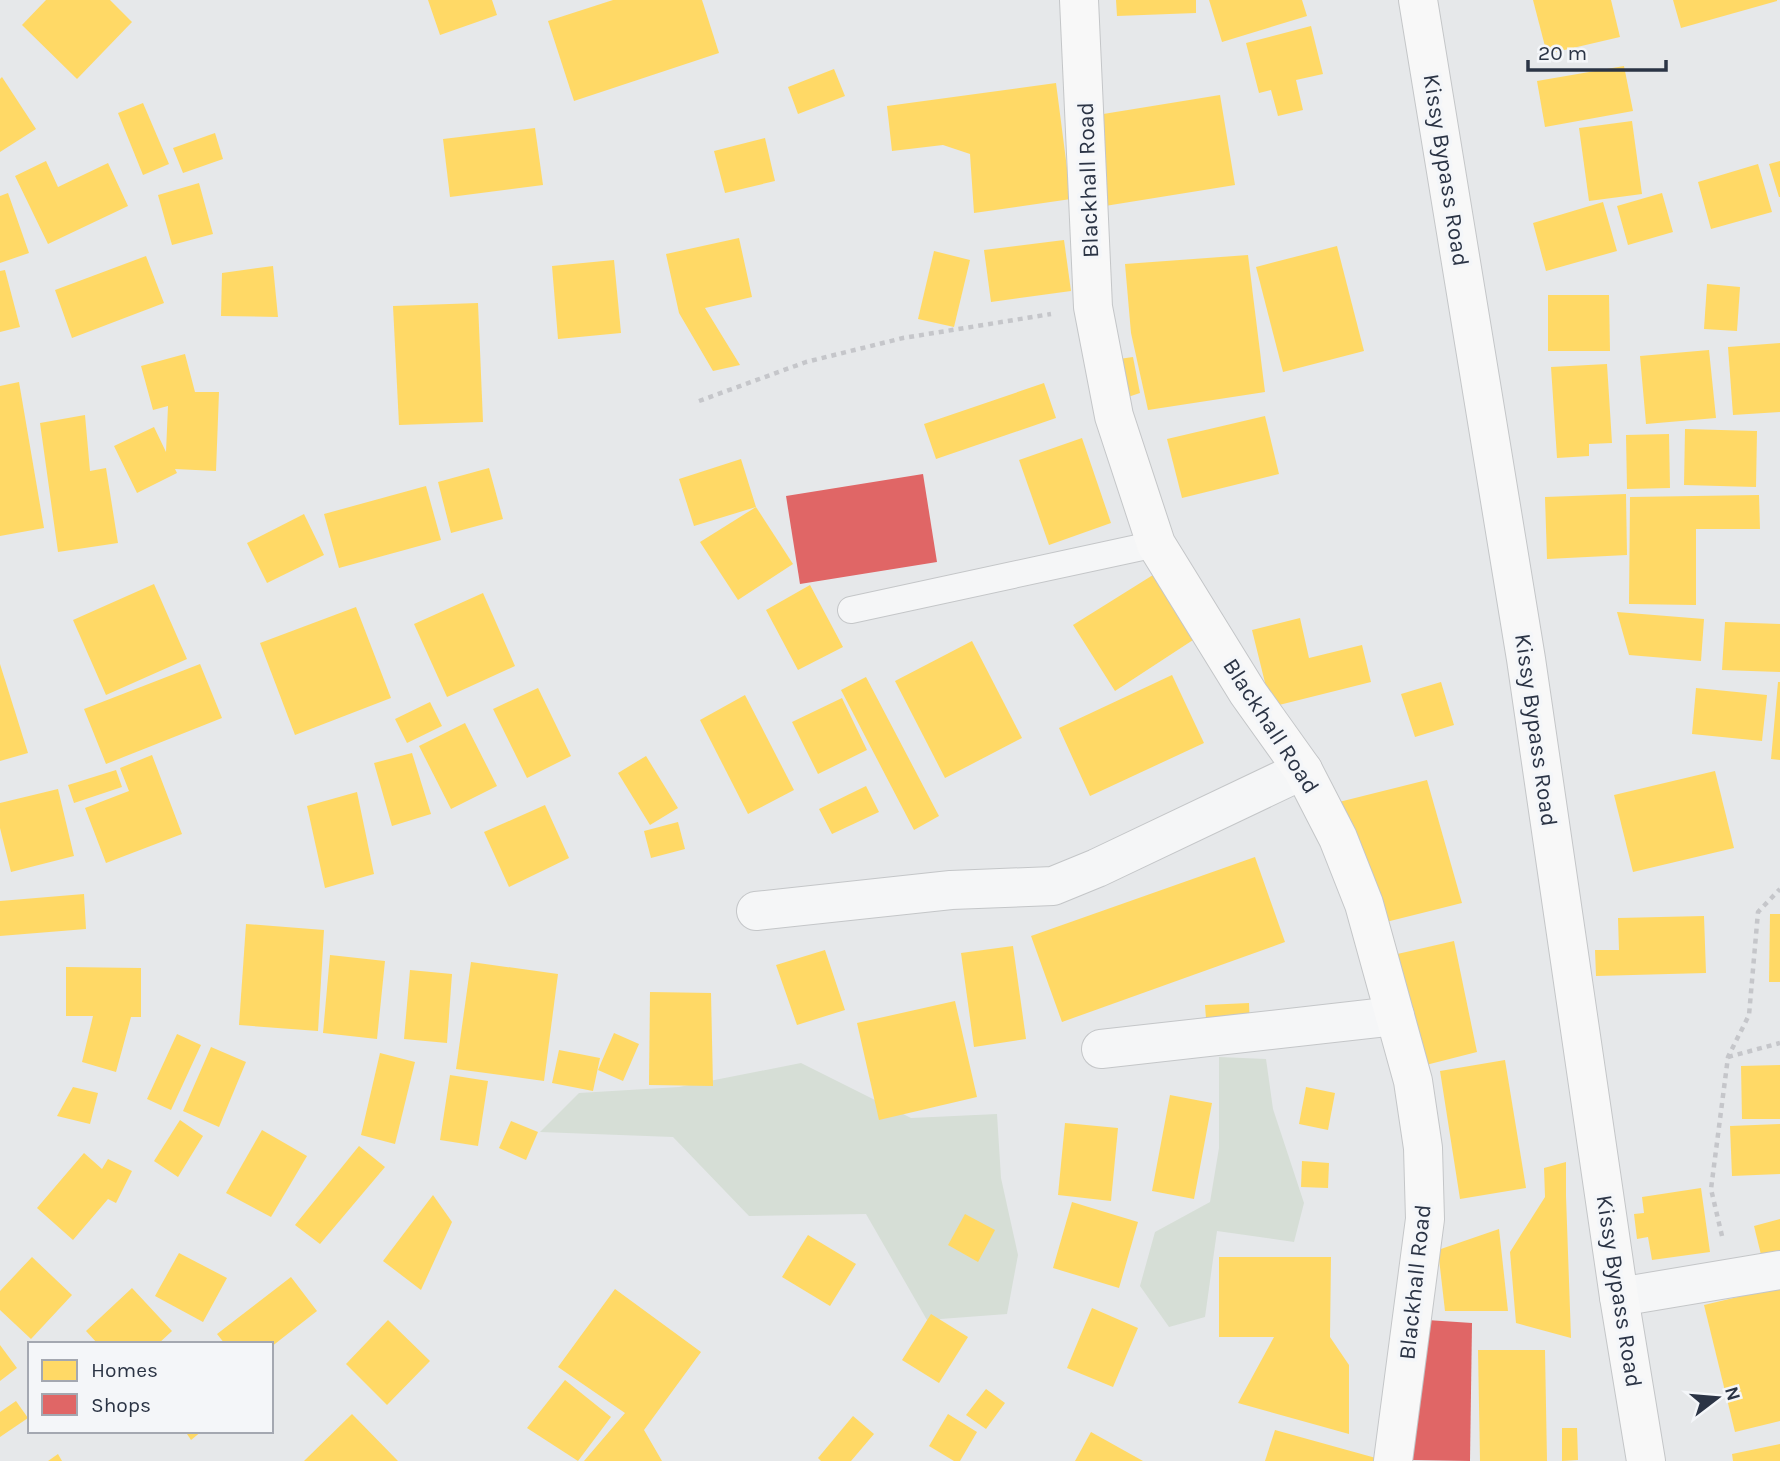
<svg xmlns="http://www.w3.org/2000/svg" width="1780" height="1461" font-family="Karla,sans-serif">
<rect width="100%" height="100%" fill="#e6e8ea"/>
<g fill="#d6ded6">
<path d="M1219 1057 1266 1059 1273 1109 1304 1203 1294 1242 1217 1231 1205 1317 1169 1327 1140 1286 1155 1232 1210 1202 1219 1148Z"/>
<path d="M801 1063 911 1118 997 1114 1001 1178 1018 1255 1007 1314 927 1320 866 1214 749 1216 673 1137 540 1132 579 1093 679 1087Z"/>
</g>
<g fill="#ffd966">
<path d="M46 0H110L132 22 77 79 22 25Z"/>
<path d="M428 0H492L497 15 440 35Z"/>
<path d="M613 0H702L719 53 574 101 548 21Z"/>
<path d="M1116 0H1196V13L1117 16Z"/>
<path d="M1209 0H1302L1307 16 1222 42Z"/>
<path d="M1533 0H1611L1620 37 1547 54Z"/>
<path d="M1673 0H1777V1L1681 28Z"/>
<path d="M1311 26 1323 74 1296 80 1303 110 1278 116 1271 90 1259 93 1246 43Z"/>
<path d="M1624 66 1633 111 1545 127 1537 81Z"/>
<path d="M834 69 845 96 798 114 788 87Z"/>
<path d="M2 77 36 129 0 152V79Z"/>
<path d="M1056 83 1071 199 974 213 970 154 943 145 892 151 887 106Z"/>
<path d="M1220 95 1235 185 1105 206 1091 116Z"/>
<path d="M143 103 169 164 143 175 118 113Z"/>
<path d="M1632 121 1642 194 1589 201 1579 128Z"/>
<path d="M535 128 543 185 450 197 443 139Z"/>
<path d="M215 133 223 159 183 173 173 148Z"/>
<path d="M765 138 775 181 725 193 714 151Z"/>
<path d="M46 161 58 187 108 163 128 206 48 244 15 176Z"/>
<path d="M1780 161V197H1779L1769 164Z"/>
<path d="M1758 164 1772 212 1711 229 1698 182Z"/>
<path d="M199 183 213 234 172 245 158 195Z"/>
<path d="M8 193 29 253 0 263V196Z"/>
<path d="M1662 193 1673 232 1628 245 1617 206Z"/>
<path d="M1603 202 1617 251 1546 271 1533 223Z"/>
<path d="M739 238 752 297 705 308 740 365 713 371 679 313 666 254Z"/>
<path d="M1064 240 1071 291 991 302 984 250Z"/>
<path d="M1337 246 1364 351 1283 372 1256 267Z"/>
<path d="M934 251 970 260 954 327 918 319Z"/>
<path d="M1248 255 1265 392 1148 410 1131 333 1125 264Z"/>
<path d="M146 256 164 303 72 338 55 290Z"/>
<path d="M614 260 621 333 558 339 552 266Z"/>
<path d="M273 266 278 317 221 316 222 273Z"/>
<path d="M5 270 20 327 0 332V271Z"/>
<path d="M1707 284 1740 287 1737 331 1704 329Z"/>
<path d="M1548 295H1609L1610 351H1548Z"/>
<path d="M478 303 483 422 399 425 393 306Z"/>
<path d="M1780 343V412L1733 415 1728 347Z"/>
<path d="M1709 350 1716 418 1646 424 1640 356Z"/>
<path d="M185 354 195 392H219L216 471 175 469 177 473 137 493 114 446 154 427 166 452 168 406 153 410 141 366Z"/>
<path d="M1133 357 1140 393 1128 397 1119 359Z"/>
<path d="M1607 364 1612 443 1589 444V456L1557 458 1551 367Z"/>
<path d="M19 382 44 528 0 536V386Z"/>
<path d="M1044 383 1056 418 936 459 924 424Z"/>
<path d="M85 415 90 471 106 468 118 543 58 552 40 423Z"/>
<path d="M1265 416 1279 474 1182 498 1167 439Z"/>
<path d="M1685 429 1757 431 1756 487 1684 485Z"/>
<path d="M1669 434 1670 488 1627 489 1626 435Z"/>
<path d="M1082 438 1111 523 1049 545 1019 460Z"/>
<path d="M741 459 756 507 694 526 679 479Z"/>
<path d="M489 468 503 519 451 533 438 482Z"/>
<path d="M426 486 441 540 339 568 324 514Z"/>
<path d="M1626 494 1627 555 1547 559 1545 497Z"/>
<path d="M1759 495 1760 529H1696V605L1629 604 1630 497Z"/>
<path d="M756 507 793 564 738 600 700 542Z"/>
<path d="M304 514 324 555 267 583 247 543Z"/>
<path d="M1153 575 1193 640 1115 691 1073 625Z"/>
<path d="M154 584 187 659 106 695 73 620Z"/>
<path d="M810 585 843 647 798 670 766 610Z"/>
<path d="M483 593 515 666 447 697 414 624Z"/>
<path d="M356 607 391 698 295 735 260 643Z"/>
<path d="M1617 612 1704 619 1701 661 1629 655Z"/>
<path d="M1300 618 1309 658 1362 645 1371 682 1271 707 1252 630Z"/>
<path d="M1725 622 1780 624V672L1722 670Z"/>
<path d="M972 641 1022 738 945 778 895 681Z"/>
<path d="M0 664 28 753 0 761Z"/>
<path d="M200 664 222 718 106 764 84 709Z"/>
<path d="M1172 675 1204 743 1090 796 1059 728Z"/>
<path d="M866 677 939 816 914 830 841 690Z"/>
<path d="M1441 682 1454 725 1415 737 1401 694Z"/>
<path d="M1778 682H1780V760L1771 759Z"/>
<path d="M538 688 571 756 527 778 493 709Z"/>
<path d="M1696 688 1767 695 1762 741 1692 734Z"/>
<path d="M745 695 794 790 748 814 700 720Z"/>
<path d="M842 698 867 750 818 774 792 722Z"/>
<path d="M430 702 442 726 407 743 395 719Z"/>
<path d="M465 723 497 786 451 809 419 746Z"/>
<path d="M412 753 431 814 392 826 374 763Z"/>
<path d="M152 755 182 834 106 863 85 808 129 791 120 768Z"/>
<path d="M646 756 678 808 650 825 618 773Z"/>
<path d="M116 770 122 787 74 803 68 785Z"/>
<path d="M1715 771 1734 848 1633 872 1614 795Z"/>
<path d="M1427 780 1462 903 1374 925 1339 802Z"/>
<path d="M866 786 879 812 832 834 819 809Z"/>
<path d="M58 789 74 856 11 872 0 828V803Z"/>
<path d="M357 792 374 874 325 888 307 806Z"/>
<path d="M545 805 569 858 509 887 484 832Z"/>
<path d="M678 822 685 849 651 858 644 831Z"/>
<path d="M1255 857 1285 942 1062 1022 1031 936Z"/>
<path d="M84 894 86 929 0 936V901Z"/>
<path d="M1770 914H1780V982H1769Z"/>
<path d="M1704 916 1706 973 1596 976 1595 950H1619L1618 918Z"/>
<path d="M246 924 324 930 318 1031 239 1025Z"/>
<path d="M1454 941 1477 1052 1418 1067 1393 955Z"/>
<path d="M1013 946 1026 1039 974 1047 961 953Z"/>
<path d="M825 950 845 1010 797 1025 776 965Z"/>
<path d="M330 955 385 961 377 1039 323 1033Z"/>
<path d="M471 962 558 974 544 1081 456 1069Z"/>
<path d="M66 967 141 968V1017H131L116 1072 82 1062 93 1016H66Z"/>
<path d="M410 970 452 974 447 1043 404 1039Z"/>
<path d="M650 992 711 993 713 1086 649 1085Z"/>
<path d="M955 1001 977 1097 879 1120 857 1023Z"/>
<path d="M1249 1003 1250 1030 1207 1032 1205 1005Z"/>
<path d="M614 1033 639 1044 623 1081 598 1070Z"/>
<path d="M177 1034 201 1045 171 1110 147 1099Z"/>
<path d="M211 1047 246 1062 219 1127 183 1111Z"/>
<path d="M559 1050 600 1058 593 1091 552 1083Z"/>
<path d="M380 1053 415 1062 395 1144 361 1135Z"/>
<path d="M1505 1060 1526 1188 1460 1199 1440 1071Z"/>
<path d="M1780 1065V1119H1742L1741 1066Z"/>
<path d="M450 1075 488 1081 478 1146 440 1140Z"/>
<path d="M73 1087 98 1093 90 1124 57 1116Z"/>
<path d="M1306 1087 1335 1093 1328 1130 1299 1124Z"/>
<path d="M1170 1095 1212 1103 1194 1199 1152 1191Z"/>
<path d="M180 1120 203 1136 178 1177 154 1161Z"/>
<path d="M511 1121 538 1132 526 1160 499 1148Z"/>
<path d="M1065 1123 1118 1128 1111 1201 1058 1195Z"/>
<path d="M1780 1124V1174L1732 1176 1730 1126Z"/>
<path d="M262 1130 307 1156 271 1217 226 1193Z"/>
<path d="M359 1146 385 1167 320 1244 295 1225Z"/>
<path d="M84 1153 102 1169 108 1159 132 1171 116 1203 108 1199 73 1240 37 1208Z"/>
<path d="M1302 1161 1329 1163 1328 1188 1301 1187Z"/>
<path d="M1566 1162V1196L1571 1338 1516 1323 1510 1252 1545 1197 1544 1168Z"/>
<path d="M1701 1188 1710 1252 1652 1260 1648 1237 1637 1239 1634 1214 1644 1213 1642 1197Z"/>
<path d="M433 1195 452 1222 421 1290 383 1261Z"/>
<path d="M1072 1202 1138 1222 1119 1288 1053 1268Z"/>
<path d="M965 1214 995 1230 978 1262 948 1245Z"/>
<path d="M1780 1219V1263L1764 1267 1754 1226Z"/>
<path d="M1499 1229 1508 1311H1445L1438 1250Z"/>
<path d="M808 1235 856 1264 830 1306 782 1277Z"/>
<path d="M179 1253 227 1278 203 1322 155 1296Z"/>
<path d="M32 1257 72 1295 31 1339 0 1310V1291Z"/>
<path d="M1219 1257H1331L1330 1337 1349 1365V1434L1238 1403 1274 1337H1219Z"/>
<path d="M291 1277 317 1311 271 1347V1344H225L217 1334Z"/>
<path d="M1780 1287V1421L1735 1432 1704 1305Z"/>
<path d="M132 1288 172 1331 158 1344H98L86 1331Z"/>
<path d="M615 1289 701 1352 644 1430 662 1461H584L625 1413 558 1367Z"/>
<path d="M1092 1308 1138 1328 1113 1387 1067 1368Z"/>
<path d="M931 1314 968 1337 939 1383 902 1360Z"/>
<path d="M388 1320 430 1361 387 1405 346 1364Z"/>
<path d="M0 1345 17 1368 0 1381Z"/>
<path d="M1478 1350H1545L1547 1461H1480Z"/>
<path d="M565 1380 611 1417 578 1461 527 1428Z"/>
<path d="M986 1389 1005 1403 986 1429 966 1415Z"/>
<path d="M16 1401 28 1418 0 1437V1412Z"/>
<path d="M352 1414 398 1461H304Z"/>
<path d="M948 1414 977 1432 960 1461H954L929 1446Z"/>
<path d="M853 1416 874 1434 851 1461H821L818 1458Z"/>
<path d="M1562 1428H1577L1578 1460 1562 1461Z"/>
<path d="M1275 1430 1383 1460 1382 1461H1265Z"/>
<path d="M185 1431H202L191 1440Z"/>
<path d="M1091 1432 1143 1461H1075Z"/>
<path d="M1780 1444V1461H1733L1732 1454Z"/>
<path d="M58 1454 62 1461H48Z"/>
</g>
<g fill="#e06666">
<path d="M923 474 937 562 800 584 786 496Z"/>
<path d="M1427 1320 1472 1323 1470 1461 1411 1460Z"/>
</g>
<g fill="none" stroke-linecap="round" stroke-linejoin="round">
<g stroke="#c4c6c8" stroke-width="28">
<path id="lane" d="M851 610 1156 544"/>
</g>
<g stroke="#c4c6c8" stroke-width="40">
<g id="street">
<path d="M756 911 951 890 1053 886 1097 868 1303 770"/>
<path d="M1101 1049 1395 1016"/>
<path d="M1619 1297 1780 1270"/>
</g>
</g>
<g stroke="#c4c6c8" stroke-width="40">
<g id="secondary">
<path d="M1079 0 1093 307 1114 416 1156 544 1248 693 1303 770 1338 838 1364 904 1413 1081 1423 1148 1425 1219 1393 1461"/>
<path d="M1418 0 1526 659 1619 1297 1646 1461"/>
</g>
</g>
<g stroke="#c5c6ca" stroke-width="4.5" stroke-dasharray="5 5" stroke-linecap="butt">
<path d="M699 401 806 362 903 338 1051 314"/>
<path d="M1728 1057 1780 1043"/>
<path d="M1722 1236 1711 1189 1728 1057 1749 1015 1758 912 1780 889"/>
</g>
<use href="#lane" stroke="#f5f6f7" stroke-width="26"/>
<use href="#street" stroke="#f5f6f7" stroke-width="38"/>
<use href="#secondary" stroke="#f8f8f8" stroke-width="38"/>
</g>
<g text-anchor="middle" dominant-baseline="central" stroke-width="7" stroke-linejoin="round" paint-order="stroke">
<g font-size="23" fill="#2b3445" stroke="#f4f6f9">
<text transform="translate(1446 170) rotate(81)">Kissy Bypass Road</text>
<text transform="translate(1088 180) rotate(-92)">Blackhall Road</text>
<text transform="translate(1271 726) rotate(57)">Blackhall Road</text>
<text transform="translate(1536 730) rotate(82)">Kissy Bypass Road</text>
<text transform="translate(1415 1282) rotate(-84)">Blackhall Road</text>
<text transform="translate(1619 1291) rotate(81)">Kissy Bypass Road</text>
</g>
</g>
<rect x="28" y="1342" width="245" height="91" fill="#f4f6f9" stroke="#a4a8b1" stroke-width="2"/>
<rect x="42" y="1360" width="35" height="21" fill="#ffd966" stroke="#a4a8b1" stroke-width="2"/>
<text x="91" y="1377" font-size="21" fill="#2b3445">Homes</text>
<rect x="42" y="1394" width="35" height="21" fill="#e06666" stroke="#a4a8b1" stroke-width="2"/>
<text x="91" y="1412" font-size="21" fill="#2b3445">Shops</text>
<g transform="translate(1717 1398) rotate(74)" stroke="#f4f6f9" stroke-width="5" paint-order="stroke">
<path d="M0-5L12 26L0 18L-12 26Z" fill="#2b3445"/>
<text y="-10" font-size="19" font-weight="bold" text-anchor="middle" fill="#2b3445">N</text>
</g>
<path d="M1528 60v10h138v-10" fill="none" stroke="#2b3445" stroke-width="3.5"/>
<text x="1538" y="60" font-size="21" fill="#2b3445" stroke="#f4f6f9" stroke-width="5" paint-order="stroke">20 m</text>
</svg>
